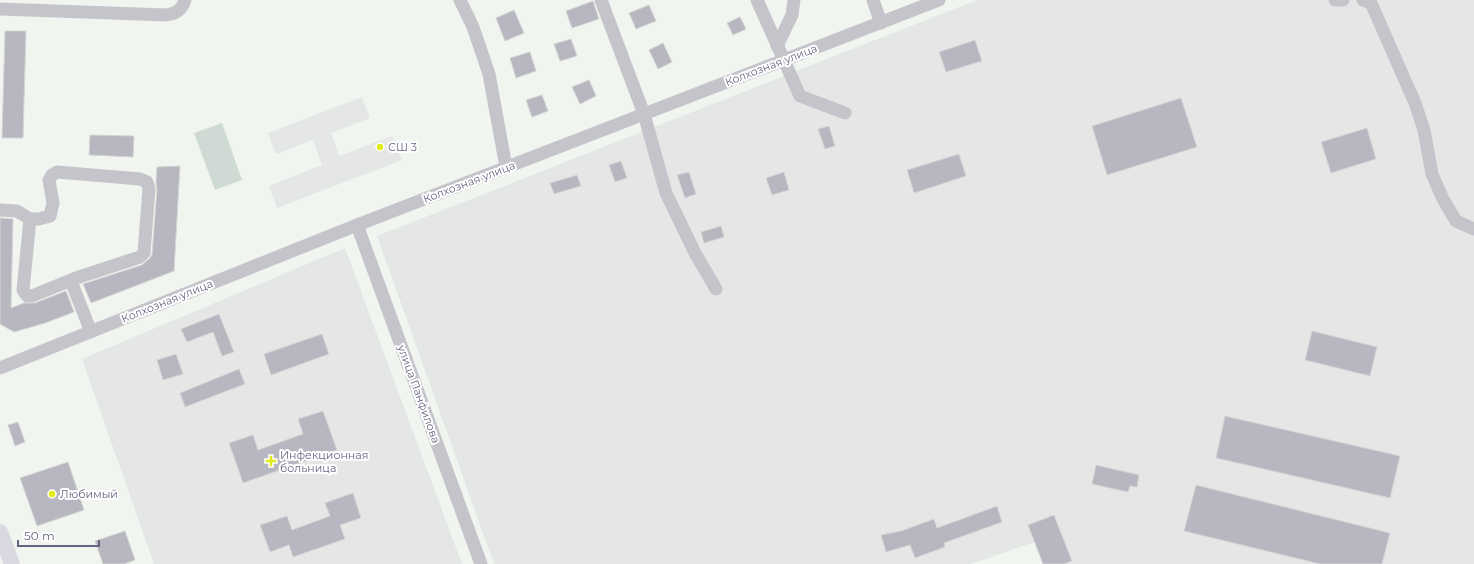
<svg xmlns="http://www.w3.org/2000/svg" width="1474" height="564" font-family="Montserrat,sans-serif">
<rect width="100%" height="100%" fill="#f1f5f0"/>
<g fill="#e5e7e6">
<path d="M977 0H1474V564H1046L1035 542 971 564H494L377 236Z"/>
<path d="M362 97 370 118 331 133 339 156 392 136 402 160 277 208 269 186 322 165 313 140 276 154 268 133Z"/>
<path d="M345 248 462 564H154L82 359Z"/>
</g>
<path fill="#cfdad4" d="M222 123 242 180 215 190 194 133Z"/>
<g fill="#b8b6c0" stroke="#d4d6d3">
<path d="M593 1 599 19 572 28 566 11Z"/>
<path d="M649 5 656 21 636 29 629 13Z"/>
<path d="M514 10 524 33 505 41 496 18Z"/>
<path d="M740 17 746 29 733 35 727 23Z"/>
<path d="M5 31H26L23 138H2Z"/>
<path d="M571 39 577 56 560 61 554 44Z"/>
<path d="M975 40 982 61 946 72 939 52Z"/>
<path d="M663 43 672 62 658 69 649 50Z"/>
<path d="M530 52 536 71 516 78 510 58Z"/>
<path d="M589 80 596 96 580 104 572 87Z"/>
<path d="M542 95 548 111 532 117 526 100Z"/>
<path d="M1181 98 1197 147 1107 175 1092 126Z"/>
<path d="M829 126 835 146 825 149 818 129Z"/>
<path d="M1367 128 1376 159 1331 173 1321 142Z"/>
<path d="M90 135 134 136 133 157 89 155Z"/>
<path d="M959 154 966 176 914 193 907 170Z"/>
<path d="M621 161 627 178 615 182 609 165Z"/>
<path d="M180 166 174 271 91 303 83 284 142 265 150 258 152 255 157 189 156 183 157 167Z"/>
<path d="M689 172 696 194 685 198 677 175Z"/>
<path d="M784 172 789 190 772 195 766 178Z"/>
<path d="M577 175 581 186 554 194 550 183Z"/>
<path d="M0 218 13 219 11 308 24 303H35L66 291 74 312 45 323 14 332 0 324Z"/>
<path d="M721 226 724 237 704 243 701 232Z"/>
<path d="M219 314 234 352 222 356 213 332 187 342 181 329Z"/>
<path d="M1312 331 1377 347 1370 376 1305 360Z"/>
<path d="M322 334 329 354 271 375 264 354Z"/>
<path d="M176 354 183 374 163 380 157 360Z"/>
<path d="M239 369 245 384 185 407 180 393Z"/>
<path d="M323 411 337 450 243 483 229 443 253 435 258 450 303 434 298 419Z"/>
<path d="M1225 416 1400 456 1390 498 1216 458Z"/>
<path d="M18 422 25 442 15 446 8 425Z"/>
<path d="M68 462 84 510 37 526 20 478Z"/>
<path d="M1096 465 1139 475 1137 487 1130 486 1128 492 1092 484Z"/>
<path d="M1196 485 1390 533 1382 564H1320L1184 531Z"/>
<path d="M353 493 361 518 340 525 345 539 293 557 289 545 270 552 260 525 287 516 292 530 330 516 325 503Z"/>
<path d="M997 506 1002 522 944 543 945 547 915 558 910 545 886 552 881 535 901 531 934 519 937 528Z"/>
<path d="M1054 515 1072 561 1064 564H1043L1028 525Z"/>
<path d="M125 531 135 560 124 564H103L95 541Z"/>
</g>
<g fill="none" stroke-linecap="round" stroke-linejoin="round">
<g stroke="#c6c4cb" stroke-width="13">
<path d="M460 0 473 27 489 74 506 167"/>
<path d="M601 0 644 114 666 193 695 253 716 289"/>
<path d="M757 0 800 96 845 113"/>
<path d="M873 0 881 23"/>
<path d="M1335 0H1343"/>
<path d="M1363 0 1371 3 1415 103 1424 130 1432 174 1443 199 1456 221 1474 229"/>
<path d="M0 9 166 15C176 14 182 10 185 0"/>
<path d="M777 46 792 15 794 0"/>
<path d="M57 172 140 179 147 182 149 188 144 253 140 257 76 278 32 296H27L23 290 30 219H39L50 216 53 203 49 180 52 175Z"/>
<path d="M0 210 17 211 30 219"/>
<path d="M357 225 481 564"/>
<path d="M71 281 91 332"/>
<path d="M0 368 357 225 939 0"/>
</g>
<path stroke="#dad9e1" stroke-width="16" d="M0 532 12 564"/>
</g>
<g fill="#e2eb1a" stroke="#fff" stroke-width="1.5">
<circle cx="380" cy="147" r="4"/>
<path d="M269 455h4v4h4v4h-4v4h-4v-4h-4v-4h4z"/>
<circle cx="52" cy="494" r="4"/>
</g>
<g text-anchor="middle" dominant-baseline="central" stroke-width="4" stroke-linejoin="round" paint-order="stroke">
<g font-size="11" fill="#6a6283" stroke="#fff">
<text transform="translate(771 65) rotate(-21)">Колхозная улица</text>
<text transform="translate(469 182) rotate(-21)">Колхозная улица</text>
<text transform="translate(167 301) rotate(-22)">Колхозная улица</text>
<text transform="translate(419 394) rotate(70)">улица Панфилова</text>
</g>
<g font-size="11" fill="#6a6283" stroke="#fff" text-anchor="start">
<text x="388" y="147">СШ 3</text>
<text x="280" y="455">Инфекционная<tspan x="280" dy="13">больница</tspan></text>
<text x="60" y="494">Любимый</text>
</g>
</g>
<path d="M18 540v6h81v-6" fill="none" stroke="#6a6283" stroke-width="2"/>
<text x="24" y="540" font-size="12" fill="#6a6283" stroke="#ffffff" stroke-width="3" paint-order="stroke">50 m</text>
</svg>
